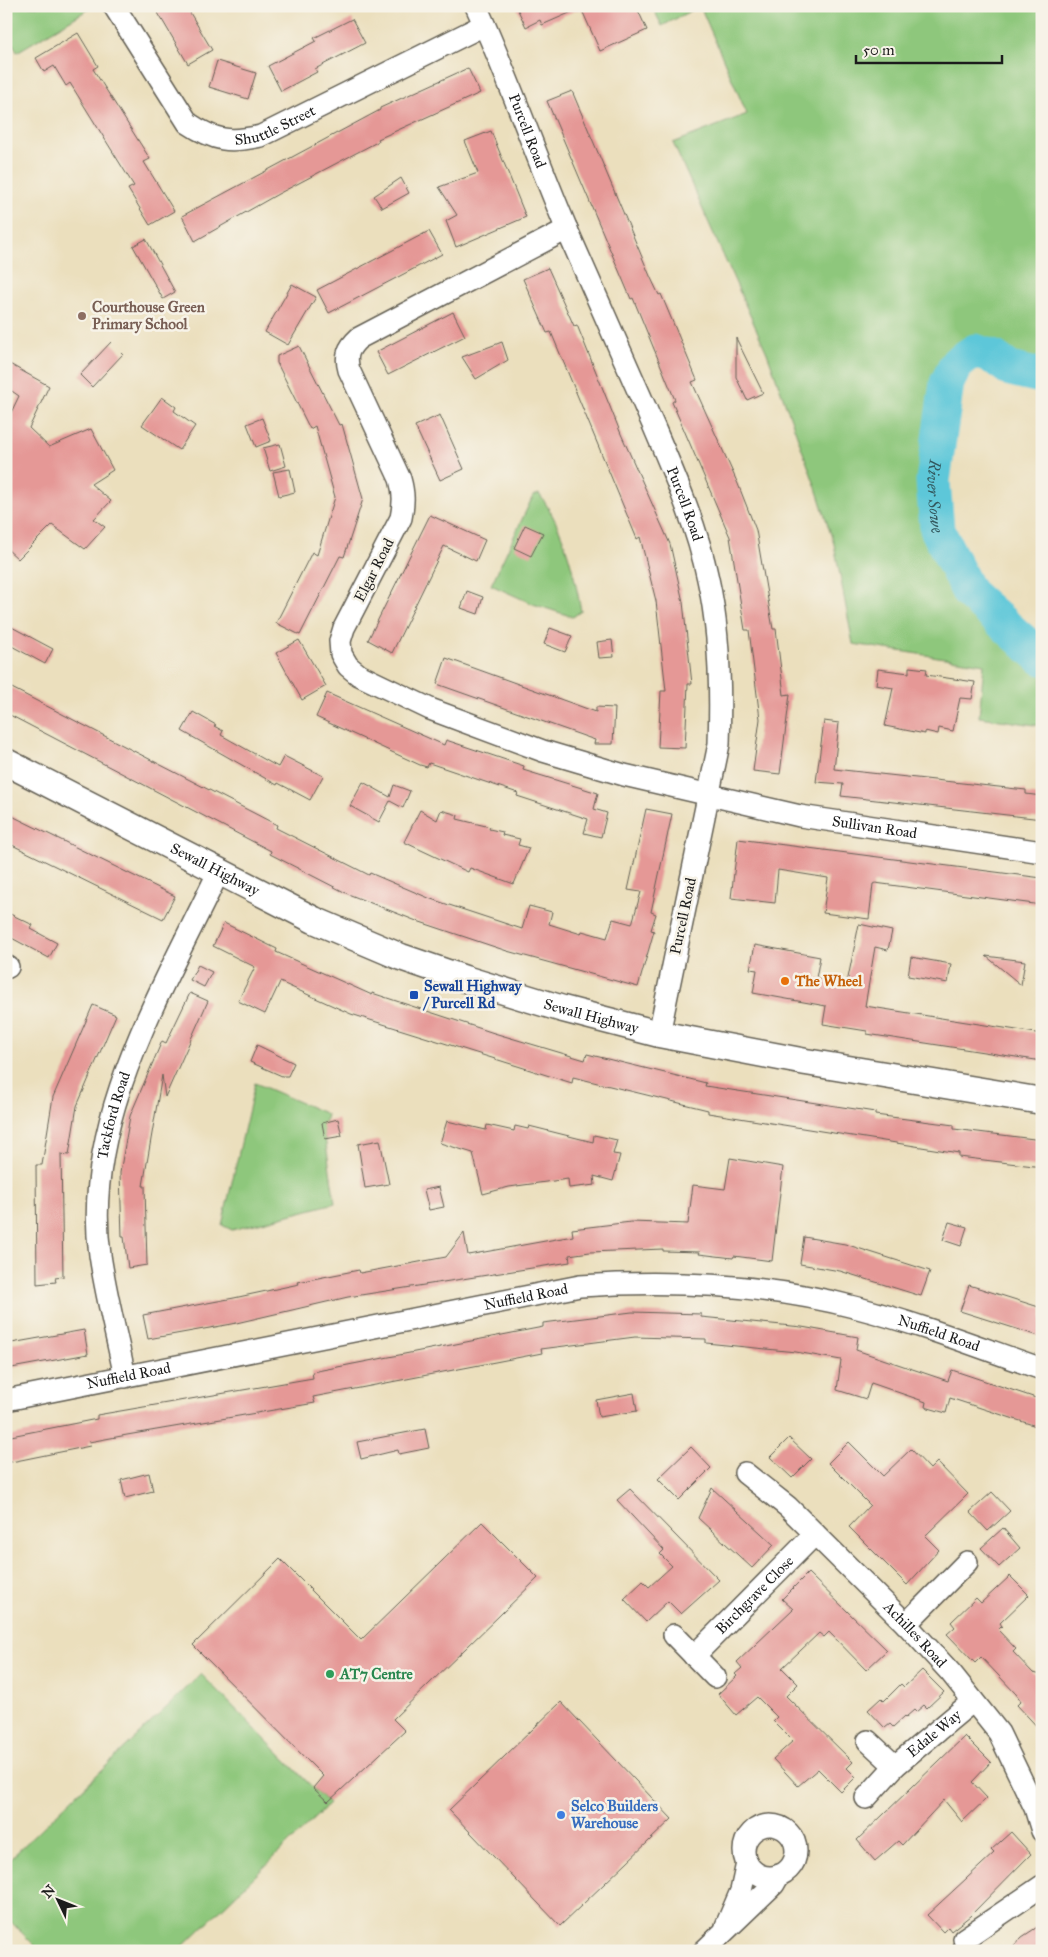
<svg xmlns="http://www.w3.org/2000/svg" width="1048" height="1957" font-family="'IM FELL Great Primer',serif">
<rect width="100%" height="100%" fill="#f7f3e8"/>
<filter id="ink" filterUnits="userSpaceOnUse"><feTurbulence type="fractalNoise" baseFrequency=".02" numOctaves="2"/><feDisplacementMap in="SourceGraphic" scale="10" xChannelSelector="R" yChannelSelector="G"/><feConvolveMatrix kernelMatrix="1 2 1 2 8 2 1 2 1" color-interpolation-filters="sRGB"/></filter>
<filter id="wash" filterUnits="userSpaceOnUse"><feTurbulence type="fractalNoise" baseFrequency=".0096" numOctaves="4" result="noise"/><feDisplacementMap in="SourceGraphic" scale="20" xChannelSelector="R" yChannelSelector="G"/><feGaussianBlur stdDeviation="1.12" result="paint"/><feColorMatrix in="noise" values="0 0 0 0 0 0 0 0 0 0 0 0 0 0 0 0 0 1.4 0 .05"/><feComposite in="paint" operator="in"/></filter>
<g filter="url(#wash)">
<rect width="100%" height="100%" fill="#ebdfbd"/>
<g fill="#8ec77b" stroke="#55724c">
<path d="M9 6H94L17 52 8 34Z"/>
<path d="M652 6H1042V382L1020 378 976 365 959 382 945 474 950 519 978 583 1042 639V726L979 717 984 664 853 644 834 544 816 488 767 353 673 143 747 114 700 6 662 26Z"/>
<path d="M539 494C564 527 574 572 581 611L573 617 533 604 491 585 533 496Z"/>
<path d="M255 1083 327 1114 324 1131 335 1203 232 1230 222 1225Z"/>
<path d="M201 1674 329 1804 178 1951H40L6 1917V1863Z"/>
</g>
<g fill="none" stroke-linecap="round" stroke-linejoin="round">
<path stroke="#5dc7d9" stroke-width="35" id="s1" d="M1042 373 1036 375 1010 369 995 358 975 351 957 363 947 383 933 481 937 529 969 593 1042 658"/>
</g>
<g id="blocks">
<g fill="#e59896">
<path d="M154 6H186L212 50 188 64Z"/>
<path d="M516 6H636L647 30 600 51 581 8 542 25 540 20 526 27Z"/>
<path d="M352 19 365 43 315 69 317 72 281 91 268 66 316 41 314 38Z"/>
<path d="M78 33 98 66 93 69 150 159 144 162 174 211 150 225 128 189 134 186 70 83 66 86 54 66 44 72 36 58Z"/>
<path d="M217 61 256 73 248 99 209 87Z"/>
<path d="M468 68 480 93 378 139 379 141 278 194 195 241 182 216 380 110V108Z"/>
<path d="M572 91 650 276 659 295 661 294 697 380 692 382 738 484 756 530 773 629H776L784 695 790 694 780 774 753 771 760 719 749 630H745L730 537 672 402 675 400 633 298 631 299 547 101Z"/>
<path d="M491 131 526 217 456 247 446 221 457 215 439 187 478 173 465 141Z"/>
<path d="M401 178 409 193 382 208 374 196Z"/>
<path d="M429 231 442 254 329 313 317 290Z"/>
<path d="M146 239 175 292 163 299 133 246Z"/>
<path d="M548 268 574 326 577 325 621 434 670 544 683 602 692 684H688L685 748 658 747 661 691H666L656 601 640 537 637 539 551 332 547 333 523 279Z"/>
<path d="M292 284 316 297 288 345 265 332Z"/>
<path d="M453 312 465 336 388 375 376 352Z"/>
<path d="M736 338 763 393 747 400 736 377Z"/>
<path d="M111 342 123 354 92 387 80 375Z"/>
<path d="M502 342 508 360 476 379 462 357Z"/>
<path d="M299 346 339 425 342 424 363 499 344 557 340 556 300 635 276 623 312 552 317 555 335 497 315 426 310 429 277 363V356Z"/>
<path d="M6 362 49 386 29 428 49 447 91 429 113 470 91 484 111 501 94 519 105 527 85 549 52 525 18 559 6 548V423L19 396 6 387Z"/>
<path d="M162 397 176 407 174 411 195 426 179 450 142 425Z"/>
<path d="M440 415 464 469 440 480 415 426Z"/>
<path d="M262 418 271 441 256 447 247 424Z"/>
<path d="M280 444 286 466 270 471 263 448Z"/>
<path d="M290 469 295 492 279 496 273 472Z"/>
<path d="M430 515 485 540 476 561 444 546 392 653 368 640Z"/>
<path d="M525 525 543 533 531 556 514 548Z"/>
<path d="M467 591 483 597 478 614 461 608Z"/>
<path d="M6 624 53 649 45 664 6 643Z"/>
<path d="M550 628 572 636 565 652 544 644Z"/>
<path d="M299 640 326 686 302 700 276 653Z"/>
<path d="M612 640 614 657 599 658 597 642Z"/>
<path d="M446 658 596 712V707L615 708 613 744H594L595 740 437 684Z"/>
<path d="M909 667 927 669 926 675 975 682 972 699 960 698 953 731 939 728 938 734 925 731V734L885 726 893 688 876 685 878 669 909 673Z"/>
<path d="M6 685 277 825 276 828 369 875 370 873 431 899 522 929 529 906 552 912 549 924 581 934 582 931 607 938 613 919 632 924 641 892 628 890 646 809 672 814 651 912 656 914 651 930 654 931 638 987 507 951 414 920 348 894 270 854 271 851 6 713Z"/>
<path d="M327 693 444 745 446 740 524 766 523 770 598 793 594 809 607 813 601 837 584 833 588 819 517 796 518 793 429 763 427 767 420 765 316 717Z"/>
<path d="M193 712 216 725 214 726 223 731 221 735 278 767 284 756 323 776 310 800 278 783 277 785 182 731Z"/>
<path d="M824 721 839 723 834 769 1026 790V794L1042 796V819L841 796 843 784 816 782Z"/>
<path d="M363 782 390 797 394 785 410 791 403 808 390 801 379 822 350 806Z"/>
<path d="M420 810 437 820 441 810 458 815 457 819 490 827 489 829 503 832 502 835 520 839 518 845 529 848 514 884 470 868 468 872 404 842Z"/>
<path d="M6 813 175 896 163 919 6 842Z"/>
<path d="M738 839 1042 878V905L875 883 873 884 869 919 823 913 828 878 778 870 775 903 731 898Z"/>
<path d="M6 912 33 925 31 929 57 943 49 958 6 935Z"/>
<path d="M224 923 277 949 276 952 372 995V993L494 1033 585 1060 587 1054 706 1083 705 1086 875 1112V1115L954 1125V1129L1042 1140V1167L959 1157V1153L708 1113V1110L573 1077 572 1083 351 1014 280 982 265 1014 238 1001 255 967 213 946Z"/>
<path d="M859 924 892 931 888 950 875 947 865 1006 1042 1034V1061L867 1034V1031L823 1024 826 1006 753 993 757 970 750 969 755 945 820 957 816 978 847 983Z"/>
<path d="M986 956 1025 961 1021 985Z"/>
<path d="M911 957 951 964 948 983 908 976Z"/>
<path d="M198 965 212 972 204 987 190 980Z"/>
<path d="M190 993 208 1001 165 1097 162 1075 143 1186H145L147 1265 128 1268 124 1237H122L120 1173 130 1116 159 1048 162 1041 166 1043Z"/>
<path d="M93 1005 116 1015 77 1106 69 1155 61 1154 63 1277 55 1278 56 1282 37 1284 36 1165H42L53 1097Z"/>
<path d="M257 1045 294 1063 288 1076H282L250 1062Z"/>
<path d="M338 1119 342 1136 325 1139 322 1123Z"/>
<path d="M447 1121 486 1130 487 1125 514 1131 515 1126 528 1129 529 1126 593 1142 594 1135 617 1140 613 1154 620 1155 613 1181 594 1176 595 1185 569 1188 568 1179 509 1187 483 1194 473 1153 440 1143Z"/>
<path d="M380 1140 389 1184 365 1188 358 1144Z"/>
<path d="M730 1158 783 1167 772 1261 734 1256 733 1258 699 1254 700 1252 663 1251V1249L590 1252 569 1255 570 1262 348 1297 232 1324 148 1339 143 1315 234 1298 299 1284 298 1282 313 1279 359 1270 360 1273 446 1257 464 1233 468 1255 573 1236 572 1229 631 1222 688 1224 693 1185 725 1189Z"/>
<path d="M439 1187 444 1207 429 1210 424 1190Z"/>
<path d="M949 1222 967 1227 961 1246 943 1240Z"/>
<path d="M804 1237 845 1244 930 1271 921 1296 840 1271 800 1264Z"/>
<path d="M969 1285 1042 1308V1337L960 1311Z"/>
<path d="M632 1312 701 1314V1317L802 1327 858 1337 856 1350 948 1381 952 1370 1042 1400V1428L950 1398 946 1413 925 1407 926 1402 871 1383 866 1399 837 1390 841 1360 796 1352 706 1343V1339L635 1337 541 1349 542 1353 313 1397 315 1403 127 1435 89 1442 90 1446 6 1463V1437L97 1419V1415L313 1378 312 1372 543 1327V1323Z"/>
<path d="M84 1330 88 1354 6 1369V1344Z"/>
<path d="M634 1393 637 1411 599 1417 596 1400Z"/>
<path d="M425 1429 429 1448 399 1454 398 1450 361 1459 357 1442Z"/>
<path d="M789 1438 811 1459 792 1478 770 1457Z"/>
<path d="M849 1442 883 1476 911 1449 930 1469 937 1462 968 1494 925 1536 939 1550 907 1585 849 1527 870 1505 828 1463Z"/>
<path d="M691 1447 711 1468 679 1500 658 1479Z"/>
<path d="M149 1473 153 1491 125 1498 121 1480Z"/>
<path d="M712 1488 774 1545 752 1568 698 1518Z"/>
<path d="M630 1489 719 1580 681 1614 668 1601 646 1622 624 1599 643 1581 649 1587 672 1566 660 1554 664 1550 617 1500Z"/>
<path d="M992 1492 1010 1511 988 1531 970 1512Z"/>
<path d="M482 1522 538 1578 393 1719 405 1731 328 1802 313 1788 323 1776 193 1645 280 1559 361 1640Z"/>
<path d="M1003 1528 1020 1548 999 1567 981 1548Z"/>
<path d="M808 1573 887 1650 866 1670 829 1632 824 1637 819 1633 782 1668 798 1684 786 1696 853 1762 847 1768 856 1777 841 1792 818 1769 798 1786 773 1759 793 1741 773 1721 777 1717 757 1697 736 1715 718 1694 737 1676 735 1674 742 1668 737 1662 793 1609 782 1599Z"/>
<path d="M1010 1576 1029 1595 1000 1623 1002 1626 998 1630 1016 1649 1013 1652 1033 1673 1042 1675V1732L1017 1705 1021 1701 1016 1694 981 1657 975 1663 947 1634 955 1627 951 1622 976 1598 981 1603Z"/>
<path d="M922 1670 944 1692 927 1708 924 1705 916 1712 914 1710 906 1717 905 1716 893 1727 890 1724 885 1728 868 1710 881 1698 884 1701 901 1684 904 1687Z"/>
<path d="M561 1702 672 1819 560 1926 449 1810Z"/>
<path d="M965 1736 991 1762 972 1782 987 1798 962 1822 944 1800 902 1845 898 1841 875 1861 857 1840Z"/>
<path d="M1011 1832 1031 1854 970 1916 951 1931 948 1927 943 1932 927 1915 994 1853 991 1850Z"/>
<path d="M1042 1924V1951H1009L1022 1937Z"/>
</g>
</g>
</g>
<g filter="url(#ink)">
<use href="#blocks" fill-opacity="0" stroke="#646054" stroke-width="1"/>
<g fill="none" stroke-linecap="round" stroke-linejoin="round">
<g stroke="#646054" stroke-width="24">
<g id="minor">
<path id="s2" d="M114 6 188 123C215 141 229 143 261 136L484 25"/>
<path id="s3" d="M476 6C510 80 536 157 568 232 597 297 626 362 654 427 675 476 697 526 708 579 720 632 721 689 719 744L659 1034"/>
<path id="s4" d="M567 229 359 338C348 348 345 356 349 370L400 479C404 493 404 503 401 518L344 628 340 641 341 654 348 666 359 675 430 709 543 751 624 775 800 816 1042 852"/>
<path d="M6 966 8 967"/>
<path id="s5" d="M125 1377C117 1337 106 1296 100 1255 81 1121 163 989 219 871"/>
<path id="s6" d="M6 1400 580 1286C673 1280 767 1284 858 1308 920 1324 981 1348 1042 1369"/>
<path id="s7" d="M745 1473 788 1507 906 1624 951 1673 999 1733 1035 1808 1042 1831"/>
<path d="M906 1624 967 1562"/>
<path d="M674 1635 715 1677"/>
<path id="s8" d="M694 1656 815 1534"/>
<path d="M868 1741 895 1766"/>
<path id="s9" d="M866 1798 895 1766 973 1701"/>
<circle cx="770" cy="1851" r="26"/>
<path d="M726 1926 741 1891 747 1863"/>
<path d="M964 1939 1042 1886"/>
<path d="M704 1951 774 1884 779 1875"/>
</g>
</g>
<g stroke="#646054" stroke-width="29">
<g id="tertiary">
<path id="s10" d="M6 762 314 920 401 957 465 979 563 1009 659 1034 806 1062 1042 1101"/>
</g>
</g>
<use href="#minor" stroke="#fff" stroke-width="21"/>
<use href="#tertiary" stroke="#fff" stroke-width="26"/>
</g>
</g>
<circle fill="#8d6e63" stroke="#f7f3e8" stroke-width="2" cx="82" cy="316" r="5"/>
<circle fill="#e8710a" stroke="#f7f3e8" stroke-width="2" cx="785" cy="981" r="5"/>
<rect fill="#1a4fb4" stroke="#f7f3e8" stroke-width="2" x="409" y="990" width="10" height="10" rx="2.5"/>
<circle fill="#2e9e5b" stroke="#f7f3e8" stroke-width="2" cx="330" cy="1674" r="5"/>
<circle fill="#3f7fe0" stroke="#f7f3e8" stroke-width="2" cx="561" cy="1815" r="5"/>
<g text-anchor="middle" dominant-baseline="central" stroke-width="5" stroke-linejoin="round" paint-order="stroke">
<g font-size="15" fill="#1c1c1c" stroke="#f7f3e8">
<text stroke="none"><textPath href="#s2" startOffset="232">Shuttle Street</textPath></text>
<text stroke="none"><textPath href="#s3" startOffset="135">Purcell Road</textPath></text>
<text stroke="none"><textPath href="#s3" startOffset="540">Purcell Road</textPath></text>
<text transform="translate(374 570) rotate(-63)">Elgar Road</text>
<text stroke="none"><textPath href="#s4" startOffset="1149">Sullivan Road</textPath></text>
<text stroke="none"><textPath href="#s10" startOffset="235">Sewall Highway</textPath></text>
<text transform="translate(683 916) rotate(-78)">Purcell Road</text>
<text stroke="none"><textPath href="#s10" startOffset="640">Sewall Highway</textPath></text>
<text stroke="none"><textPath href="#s5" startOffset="266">Tackford Road</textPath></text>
<text stroke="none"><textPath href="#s6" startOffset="530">Nuffield Road</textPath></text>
<text stroke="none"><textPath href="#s6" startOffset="950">Nuffield Road</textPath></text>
<text stroke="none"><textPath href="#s6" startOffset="125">Nuffield Road</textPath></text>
<text stroke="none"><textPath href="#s8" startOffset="86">Birchgrave Close</textPath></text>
<text stroke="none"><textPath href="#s7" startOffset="235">Achilles Road</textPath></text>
<text stroke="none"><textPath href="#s9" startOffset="94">Edale Way</textPath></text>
</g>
<g font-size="15" font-weight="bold" fill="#785e54" stroke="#f7f3e8" text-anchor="start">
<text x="92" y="307">Courthouse Green<tspan x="92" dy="17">Primary School</tspan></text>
</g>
<g font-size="15" font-weight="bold" fill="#c56008" stroke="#f7f3e8" text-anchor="start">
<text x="795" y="981">The Wheel</text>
</g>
<g font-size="15" font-weight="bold" fill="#164399" stroke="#f7f3e8" text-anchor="start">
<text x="424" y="986">Sewall Highway<tspan x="424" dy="17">/ Purcell Rd</tspan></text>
</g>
<g font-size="15" font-weight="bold" fill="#27864d" stroke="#f7f3e8" text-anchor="start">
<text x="340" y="1674">AT7 Centre</text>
</g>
<g font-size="15" font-weight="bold" fill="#366cbe" stroke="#f7f3e8" text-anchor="start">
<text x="571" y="1806">Selco Builders<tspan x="571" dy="17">Warehouse</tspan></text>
</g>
<g font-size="16" font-style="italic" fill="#33585e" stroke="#f7f3e8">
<text stroke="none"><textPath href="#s1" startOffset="231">River Sowe</textPath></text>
</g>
</g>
<rect width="1048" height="1957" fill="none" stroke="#f7f3e8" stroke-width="25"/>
<g transform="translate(58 1900) rotate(313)" stroke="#f7f3e8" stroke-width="4" paint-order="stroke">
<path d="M0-4L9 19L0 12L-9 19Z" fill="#1c1c1c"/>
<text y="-8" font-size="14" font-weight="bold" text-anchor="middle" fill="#1c1c1c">N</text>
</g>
<path d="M856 55v8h146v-8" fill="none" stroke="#1c1c1c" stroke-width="2.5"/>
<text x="863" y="55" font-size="15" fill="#1c1c1c" stroke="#f7f3e8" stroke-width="4" paint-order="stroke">50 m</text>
</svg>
